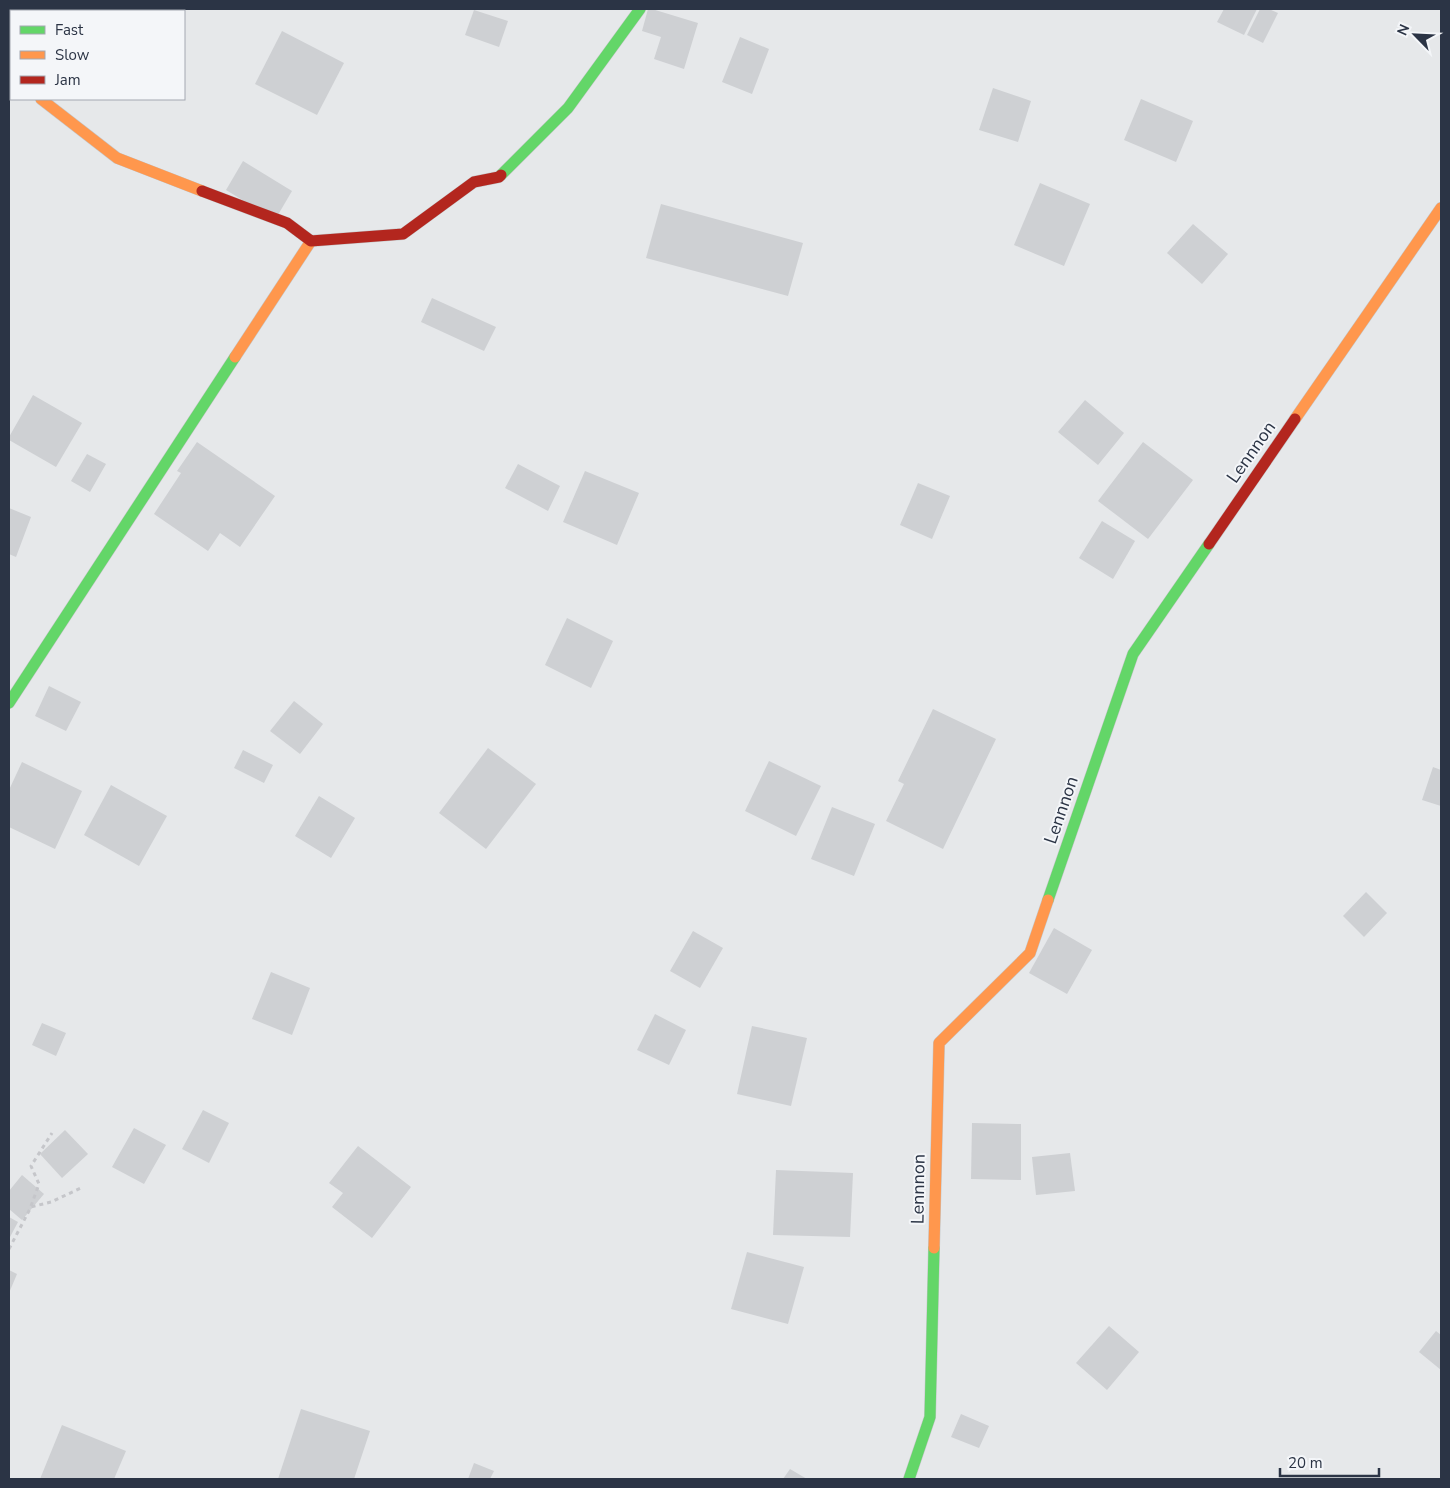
<svg xmlns="http://www.w3.org/2000/svg" width="1450" height="1488" font-family="'Nunito Sans',sans-serif">
<rect width="100%" height="100%" fill="#e6e8ea"/>
<g fill="#ced0d3">
<path d="M648 9H652L698 23 684 69 654 59 661 37 642 31Z"/>
<path d="M1224 9H1257L1244 35 1217 22Z"/>
<path d="M1260 9H1269L1278 13 1263 43 1247 35Z"/>
<path d="M474 10 508 21 499 47 465 35Z"/>
<path d="M282 31 344 63 317 115 255 84Z"/>
<path d="M740 37 769 49 752 94 722 82Z"/>
<path d="M993 88 1031 101 1018 142 979 130Z"/>
<path d="M1141 99 1193 121 1176 162 1124 140Z"/>
<path d="M243 161 292 191 275 220 226 190Z"/>
<path d="M1040 183 1090 204 1064 266 1014 245Z"/>
<path d="M661 204 803 243 788 296 646 258Z"/>
<path d="M1193 224 1228 254 1202 284 1167 253Z"/>
<path d="M432 298 496 327 484 351 421 322Z"/>
<path d="M33 395 82 423 56 467 9 440V437Z"/>
<path d="M1085 400 1124 433 1098 465 1058 432Z"/>
<path d="M197 442 275 496 240 547 220 533 208 551 154 514 181 473 177 471Z"/>
<path d="M1143 442 1193 480 1148 539 1098 501Z"/>
<path d="M87 454 106 464 90 492 71 481Z"/>
<path d="M518 464 560 486 548 511 505 488Z"/>
<path d="M585 471 639 493 617 545 563 522Z"/>
<path d="M918 483 950 496 932 539 900 525Z"/>
<path d="M9 508 31 517 16 557 9 554Z"/>
<path d="M1102 521 1135 541 1113 579 1079 558Z"/>
<path d="M567 618 613 641 591 688 545 665Z"/>
<path d="M49 686 81 702 66 731 35 716Z"/>
<path d="M294 701 323 724 300 754 270 731Z"/>
<path d="M933 709 996 739 943 849 886 821 904 784 898 781Z"/>
<path d="M488 748 536 784 486 849 439 813Z"/>
<path d="M243 750 273 765 264 783 234 768Z"/>
<path d="M769 761 821 786 796 836 745 811Z"/>
<path d="M22 762 82 791 55 849 9 827V790Z"/>
<path d="M1433 767 1441 770V806L1422 800Z"/>
<path d="M111 785 167 816 139 866 84 835Z"/>
<path d="M319 796 355 818 331 858 295 836Z"/>
<path d="M832 807 875 824 854 876 811 859Z"/>
<path d="M1366 892 1387 913 1364 937 1343 916Z"/>
<path d="M1054 928 1092 950 1067 994 1029 973Z"/>
<path d="M693 931 723 948 700 988 670 971Z"/>
<path d="M271 972 310 988 292 1035 252 1019Z"/>
<path d="M655 1014 686 1030 669 1065 637 1050Z"/>
<path d="M42 1023 66 1033 56 1056 32 1045Z"/>
<path d="M752 1026 807 1038 791 1106 737 1094Z"/>
<path d="M203 1110 229 1123 209 1163 182 1149Z"/>
<path d="M972 1123 1021 1124V1180L971 1179Z"/>
<path d="M134 1128 166 1145 144 1184 112 1167Z"/>
<path d="M65 1130 88 1154 62 1178 40 1154Z"/>
<path d="M358 1146 411 1187 372 1238 332 1207 343 1193 329 1183Z"/>
<path d="M1070 1153 1075 1191 1036 1195 1032 1157Z"/>
<path d="M776 1170 853 1173 850 1237 773 1235Z"/>
<path d="M22 1175 44 1194 22 1220 9 1209V1191Z"/>
<path d="M9 1217 18 1222 9 1239Z"/>
<path d="M747 1252 804 1267 788 1324 731 1309Z"/>
<path d="M9 1270 17 1274 9 1293Z"/>
<path d="M1109 1326 1139 1352 1107 1390 1076 1363Z"/>
<path d="M1436 1331 1441 1335V1370L1419 1352Z"/>
<path d="M301 1409 370 1431 354 1479H278Z"/>
<path d="M961 1414 989 1426 979 1448 951 1437Z"/>
<path d="M62 1425 126 1451 114 1479H40Z"/>
<path d="M474 1463 494 1471 490 1479H468Z"/>
<path d="M790 1469 807 1479H783Z"/>
</g>
<g fill="none" stroke-linecap="round" stroke-linejoin="round">
<g stroke="#c4c6c8" stroke-width="29">
<path id="street" d="M9 74 11 76"/>
</g>
<g stroke="#c4c6c8" stroke-width="12">
<g id="fast">
<path d="M501 175 568 108 640 9"/>
<path d="M9 703 235 357"/>
<path d="M1048 900 1133 654 1209 544"/>
<path d="M909 1479 930 1417 934 1248"/>
</g>
</g>
<g stroke="#c4c6c8" stroke-width="12">
<g id="slow">
<path d="M41 99 117 158 202 191"/>
<path d="M235 357 311 241"/>
<path d="M1295 419 1441 208"/>
<path d="M934 1248 939 1043 1030 953 1048 900"/>
</g>
</g>
<g stroke="#c4c6c8" stroke-width="12">
<g id="jam">
<path d="M202 191 287 223 311 241 403 234 474 182 499 177 501 175"/>
<path d="M1209 544 1295 419"/>
</g>
</g>
<g stroke="#c5c6ca" stroke-width="3" stroke-dasharray="4 4" stroke-linecap="butt">
<path d="M31 1206 39 1184 31 1166 52 1133"/>
<path d="M9 1249 31 1207 51 1202 81 1188"/>
</g>
<use href="#street" stroke="#f5f6f7" stroke-width="28"/>
<use href="#fast" stroke="#63d668" stroke-width="11"/>
<use href="#slow" stroke="#ff974d" stroke-width="11"/>
<use href="#jam" stroke="#b3261e" stroke-width="11"/>
</g>
<g text-anchor="middle" dominant-baseline="central" stroke-width="4" stroke-linejoin="round" paint-order="stroke">
<g font-size="18" fill="#2b3445" stroke="#f4f6f9">
<text transform="translate(1251 452) rotate(-55)">Lennnon</text>
<text transform="translate(1061 810) rotate(-71)">Lennnon</text>
<text transform="translate(918 1189) rotate(-89)">Lennnon</text>
</g>
</g>
<rect width="1450" height="1488" fill="none" stroke="#2b3445" stroke-width="20"/>
<rect x="10" y="10" width="175" height="90" fill="#f4f6f9" stroke="#a4a8b1"/>
<rect x="20" y="26" width="25" height="8" fill="#63d668" stroke="#a4a8b1"/>
<text x="55" y="35" font-size="15" fill="#2b3445">Fast</text>
<rect x="20" y="51" width="25" height="8" fill="#ff974d" stroke="#a4a8b1"/>
<text x="55" y="60" font-size="15" fill="#2b3445">Slow</text>
<rect x="20" y="76" width="25" height="8" fill="#b3261e" stroke="#a4a8b1"/>
<text x="55" y="85" font-size="15" fill="#2b3445">Jam</text>
<g transform="translate(1415 35) rotate(294)" stroke="#f4f6f9" stroke-width="4" paint-order="stroke">
<path d="M0-4L9 19L0 12L-9 19Z" fill="#2b3445"/>
<text y="-8" font-size="14" font-weight="bold" text-anchor="middle" fill="#2b3445">N</text>
</g>
<path d="M1280 1468v8h99v-8" fill="none" stroke="#2b3445" stroke-width="2.5"/>
<text x="1288" y="1468" font-size="15" fill="#2b3445" stroke="#f4f6f9" stroke-width="4" paint-order="stroke">20 m</text>
</svg>
